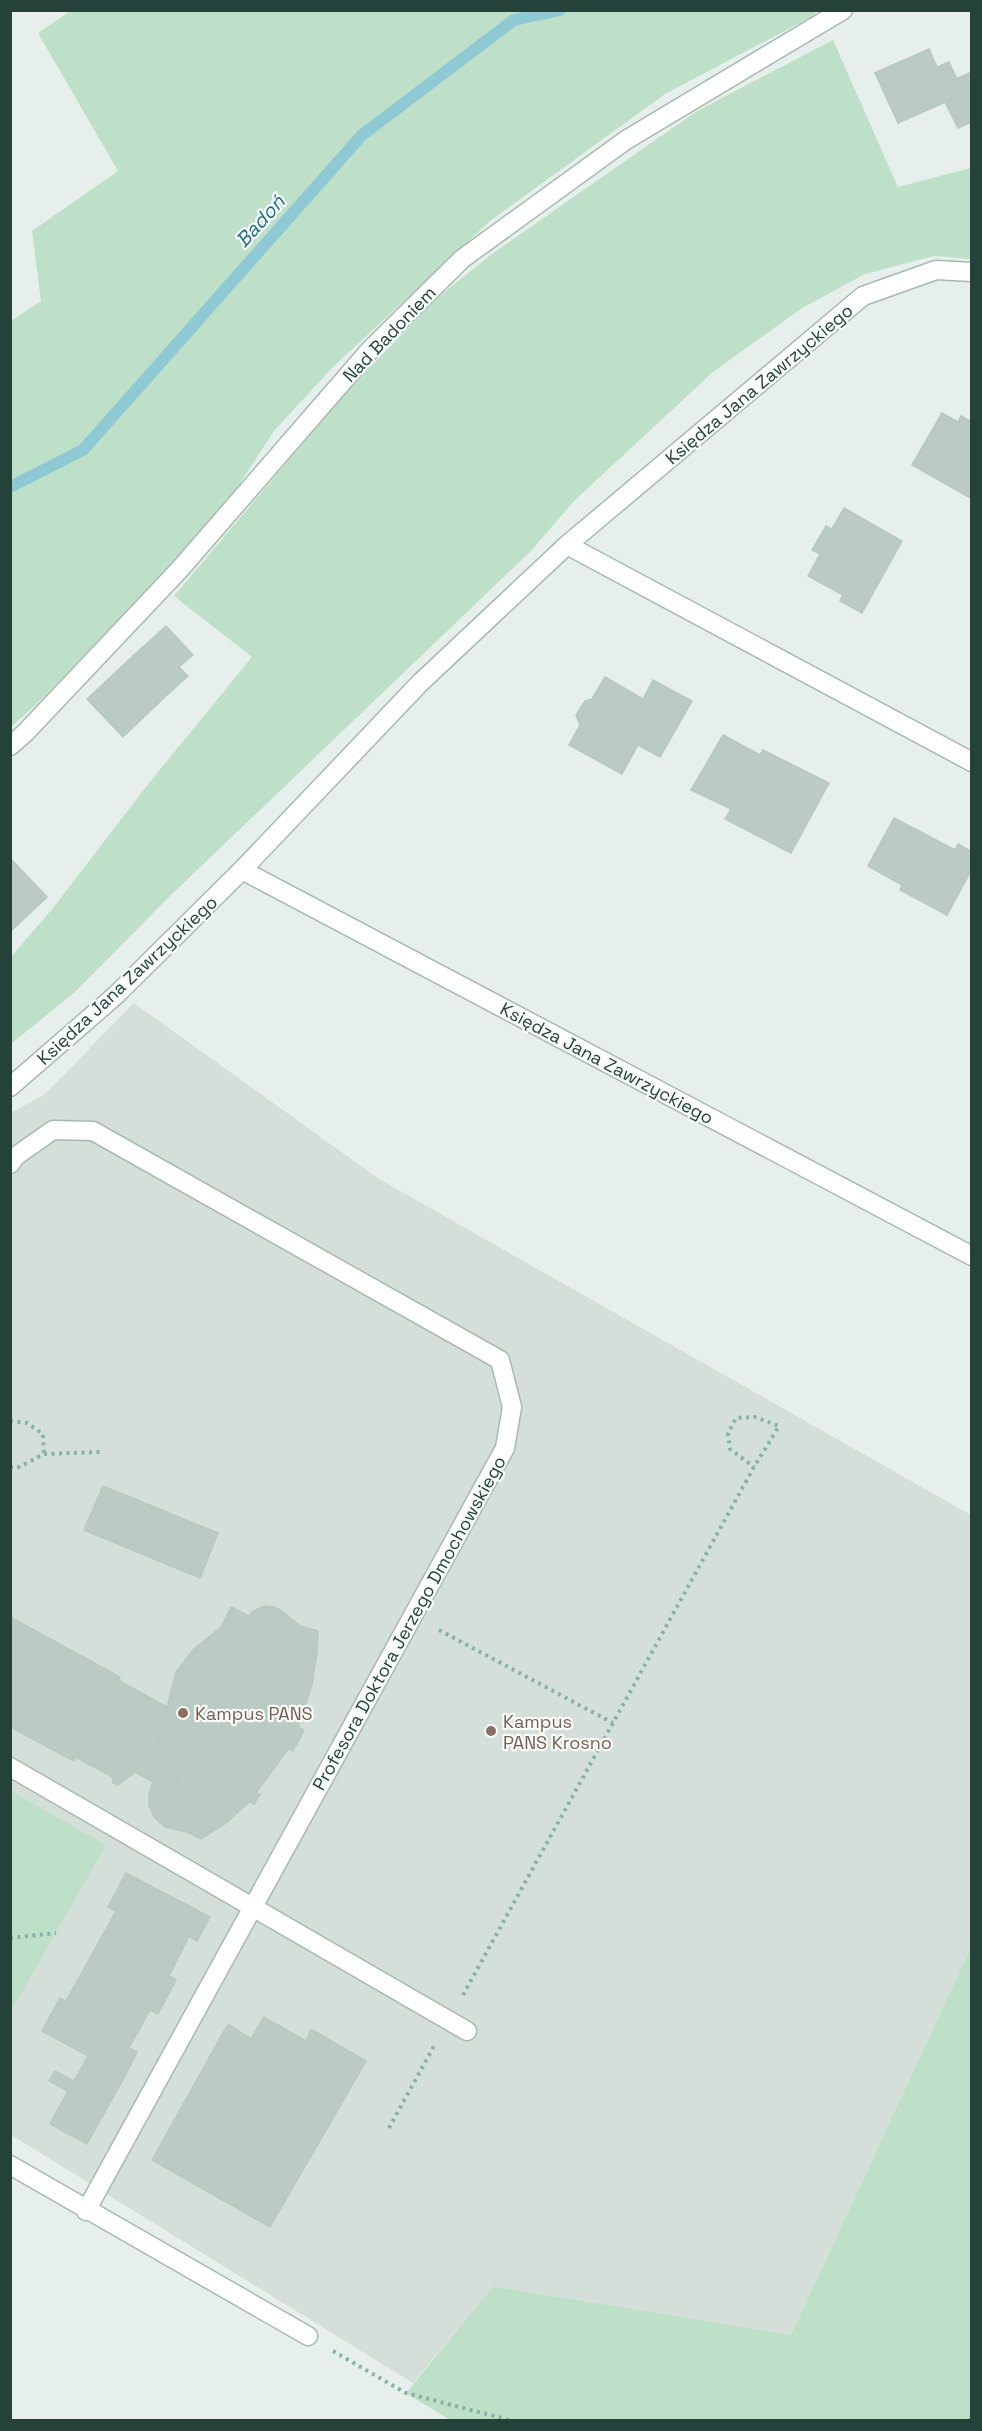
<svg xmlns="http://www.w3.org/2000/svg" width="982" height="2431" font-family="'Space Grotesk',sans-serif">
<rect width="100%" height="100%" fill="#e6efeb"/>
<path fill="#d4dfda" d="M134 1003 379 1179 971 1515V1947L791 2335 493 2286 413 2383 11 2135 10 1113 44 1095Z"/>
<g fill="#bfe0c8">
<path d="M72 10 817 11 813 16 665 94 490 221 332 368 274 431 235 491 167 570 42 699 11 727V321L41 301 32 231 118 171 38 33Z"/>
<path d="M833 40 898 187 971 168V259L934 256 865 274 802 308 713 372 574 501 530 552 172 894 76 991 11 1044V957L53 908 149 783 252 657 174 596 348 390 437 298 492 254 697 111Z"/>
<path d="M11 1791 106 1845 11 2011Z"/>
<path d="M971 1947V2420H450L406 2393 493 2286 791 2335Z"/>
</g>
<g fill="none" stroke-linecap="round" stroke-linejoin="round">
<path stroke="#8ec9d4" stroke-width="12" d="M10 487 83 450 362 135 514 20 560 10"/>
</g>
<g fill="#bbcac4" stroke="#b8c9c2" stroke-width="1.5">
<path d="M929 49 937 67 949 62 957 79 945 84 952 99 898 123 875 73Z"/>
<path d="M972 72V122L958 128 945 102 952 99 945 84Z"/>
<path d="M942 413 958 422 961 416 972 422V499L912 465Z"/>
<path d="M844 508 902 541 862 613 840 601 843 595 808 576 820 554 812 550 826 526 832 529Z"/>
<path d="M166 626 193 655 179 667 188 676 168 694 133 656Z"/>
<path d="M133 656 168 694 123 737 87 699Z"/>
<path d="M605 677 643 699 653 680 692 701 660 757 638 745 622 774 569 745 580 725 576 715 585 701 592 699Z"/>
<path d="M723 735 760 755 763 750 829 783 791 853 725 819 731 809 691 790Z"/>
<path d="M894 818 955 850 958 844 972 852V869L947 915 900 890 902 885 868 866Z"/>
<path d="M10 858 47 897 10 932Z"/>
<path d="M103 1486 218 1533 200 1578 84 1530Z"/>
<path d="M265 1606 274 1607 282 1611 300 1626 318 1631 317 1652 265 1625 232 1657 213 1683 211 1682 196 1714 181 1757 175 1795 226 1823 201 1839 187 1832 165 1827 155 1818 149 1806V1793L153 1782 135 1772 154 1751 162 1735 171 1709 167 1707 176 1672 193 1650 221 1627 231 1607 249 1616 253 1611Z"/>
<path d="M10 1617 120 1677 74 1761 10 1727Z"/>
<path d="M265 1625 317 1652 312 1685 298 1727 304 1730 293 1751 288 1749 256 1793 260 1794 254 1804 249 1802 226 1823 175 1795 181 1757 189 1730 211 1682 213 1683 239 1650Z"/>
<path d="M118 1680 171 1709 154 1751 135 1772 118 1785 113 1783V1777L77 1758Z"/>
<path d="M126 1873 210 1917 197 1941 189 1936 169 1976 176 1980 158 2014 150 2010 129 2048 137 2052 125 2076 42 2031 60 1998 66 2001 116 1911 108 1907Z"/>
<path d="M264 2017 306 2041 311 2029 366 2061 270 2227 152 2160 228 2024 251 2039Z"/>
<path d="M88 2056 125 2076 87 2144 50 2124 68 2091 49 2081 55 2071 74 2081Z"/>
</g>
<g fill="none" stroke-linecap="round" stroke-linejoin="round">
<g stroke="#a8b8b2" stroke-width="21">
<g id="lane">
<path d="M10 1164 16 1156 53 1130 93 1131 500 1360 512 1407 505 1448 86 2211"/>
<path d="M10 1767 467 2031"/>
</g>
</g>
<g stroke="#a8b8b2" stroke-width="21">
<g id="street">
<path d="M567 545 972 762"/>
<path d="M10 746 25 733 180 569 370 350 462 259 626 140 843 10"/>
<path d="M242 870 972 1256"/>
<path d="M10 1087 116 995 242 870 420 683 567 545 863 296 936 270 972 272"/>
<path d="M10 2165 308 2336"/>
</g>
</g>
<g stroke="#86b3a5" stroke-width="4" stroke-dasharray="3 4.5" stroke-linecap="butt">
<path d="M10 1421 27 1423 43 1434 44 1454"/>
<path d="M10 1467 17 1468 44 1454 102 1452"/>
<path d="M439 1630 613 1723"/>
<path d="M10 1938 56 1933"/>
<path d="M463 1995 754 1467 779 1426 755 1417 736 1418 728 1433 730 1449 754 1467"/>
<path d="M389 2128 434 2046"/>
<path d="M333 2351 406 2393 509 2420"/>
<path d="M969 2420 972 2419"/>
</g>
<use href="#lane" stroke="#fff" stroke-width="18"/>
<use href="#street" stroke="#fff" stroke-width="18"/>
</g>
<g fill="#8d6e63" stroke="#f7fbf9" stroke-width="2">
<circle cx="183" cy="1713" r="6"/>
<circle cx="491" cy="1731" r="6"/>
</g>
<g text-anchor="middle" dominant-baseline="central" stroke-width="4.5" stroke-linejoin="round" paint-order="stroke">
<g font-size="18" fill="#24423a" stroke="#f7fbf9">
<text transform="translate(389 334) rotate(-46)">Nad Badoniem</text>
<text transform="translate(759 384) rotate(-40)">Księdza Jana Zawrzyckiego</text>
<text transform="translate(127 980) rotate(-43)">Księdza Jana Zawrzyckiego</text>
<text transform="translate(607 1063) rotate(28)">Księdza Jana Zawrzyckiego</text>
<text transform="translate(409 1623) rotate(-61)">Profesora Doktora Jerzego Dmochowskiego</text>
</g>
<g font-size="18" fill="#785e54" stroke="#f7fbf9" text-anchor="start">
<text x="195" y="1713">Kampus PANS</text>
<text x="503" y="1721">Kampus<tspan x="503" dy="21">PANS Krosno</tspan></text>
</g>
<g font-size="20" font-style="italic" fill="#1c6f80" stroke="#f7fbf9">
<text transform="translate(260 221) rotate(-48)">Badoń</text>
</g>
</g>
<rect width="982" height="2431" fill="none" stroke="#24423a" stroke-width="24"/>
</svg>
